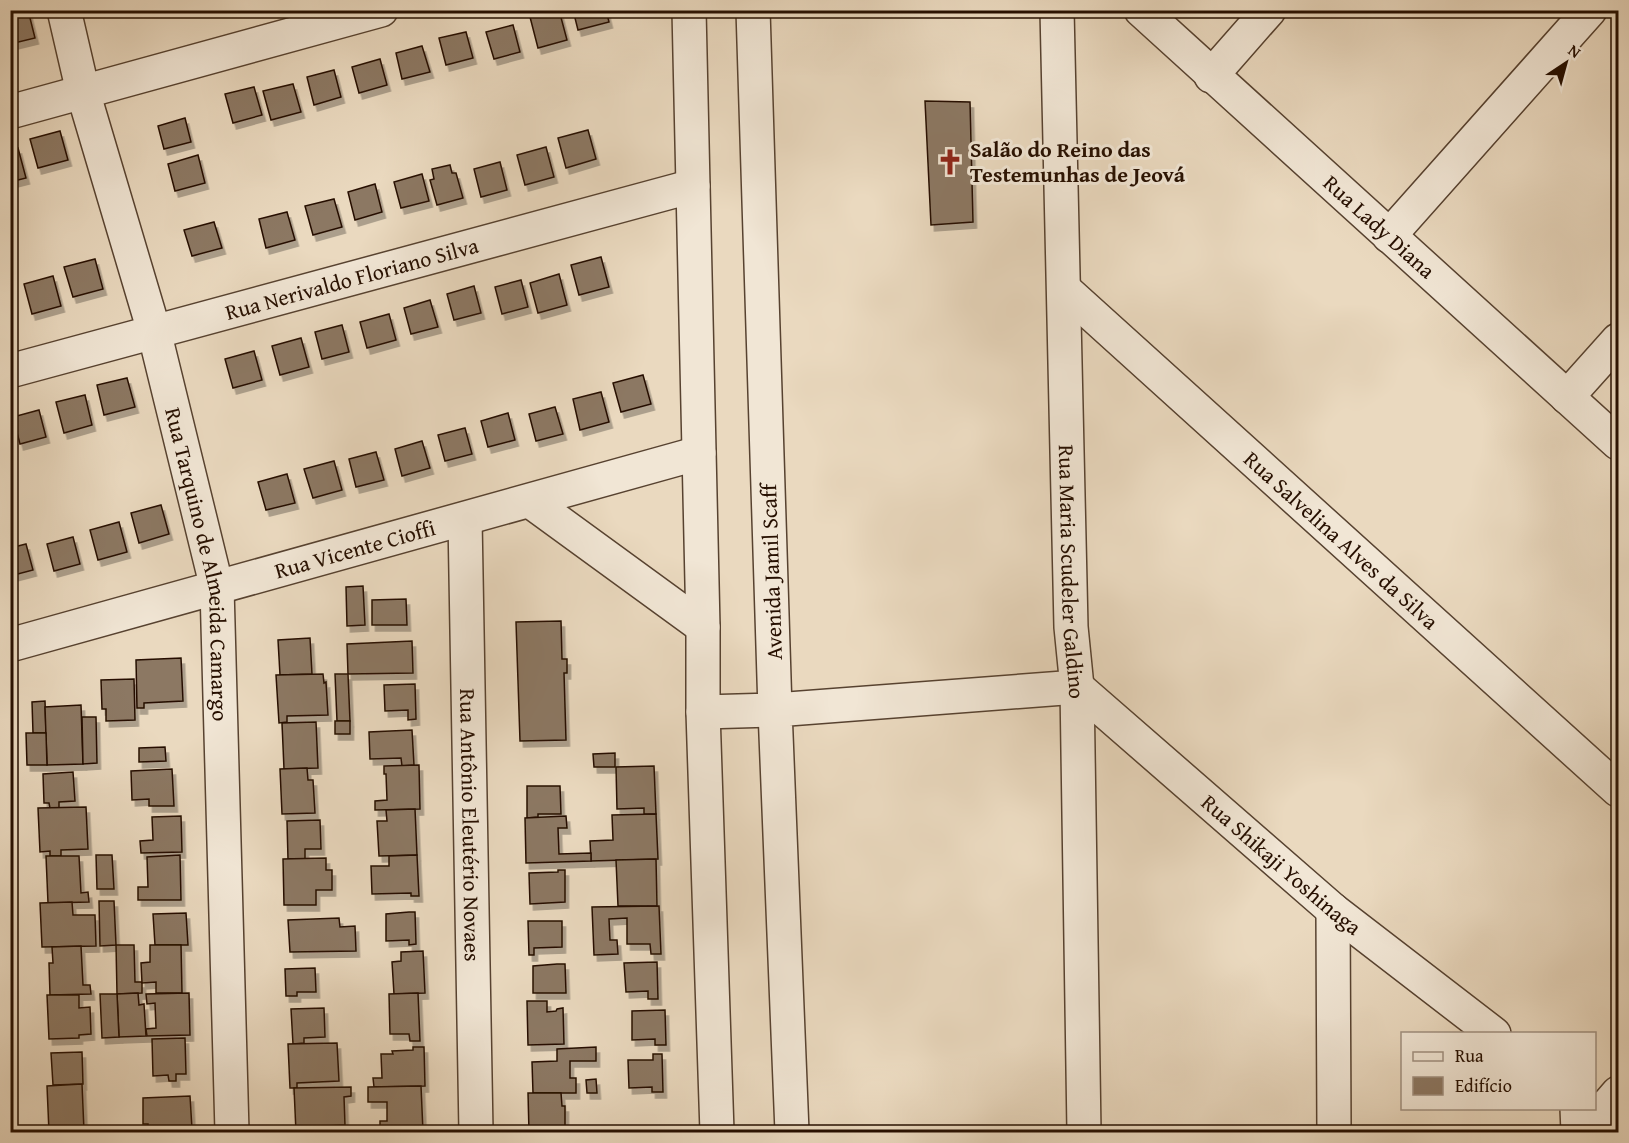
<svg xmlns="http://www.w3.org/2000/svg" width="1629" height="1143" font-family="'Gentium Book Plus',serif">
<defs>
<filter id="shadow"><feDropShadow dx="3.5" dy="6" stdDeviation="0" flood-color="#0004"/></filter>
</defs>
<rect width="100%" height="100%" fill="#ead9bf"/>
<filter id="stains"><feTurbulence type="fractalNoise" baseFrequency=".00333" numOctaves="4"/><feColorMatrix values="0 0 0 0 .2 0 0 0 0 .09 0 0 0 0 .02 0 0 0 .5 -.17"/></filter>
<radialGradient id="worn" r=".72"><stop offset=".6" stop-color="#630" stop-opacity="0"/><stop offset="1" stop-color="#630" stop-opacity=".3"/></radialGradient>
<g fill="#8c7863" stroke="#260f00" stroke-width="1.5" filter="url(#shadow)">
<path d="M19 10H28L35 38 10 44V13Z"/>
<path d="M559 10 567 40 538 48 530 17Z"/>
<path d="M573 10H606L609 22 578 30Z"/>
<path d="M513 25 520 52 494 59 486 32Z"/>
<path d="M466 32 473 58 446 65 439 38Z"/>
<path d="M422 46 430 72 402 79 396 53Z"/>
<path d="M380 59 387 85 359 93 352 67Z"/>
<path d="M334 70 341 97 314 105 307 77Z"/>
<path d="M293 84 301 112 271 120 263 91Z"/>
<path d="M254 87 262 115 233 123 225 94Z"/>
<path d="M925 101 970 102 973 222 931 225Z"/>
<path d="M185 118 191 142 164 149 158 126Z"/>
<path d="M588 130 596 159 566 168 558 138Z"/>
<path d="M60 131 68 160 38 168 30 139Z"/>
<path d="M546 147 554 177 525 185 517 155Z"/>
<path d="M18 148 26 178 10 182V150Z"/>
<path d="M198 155 205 183 175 191 168 164Z"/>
<path d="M500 162 507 190 481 197 474 169Z"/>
<path d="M450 165 452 173H456L463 198 437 205 430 180 434 179 432 169Z"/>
<path d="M422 174 429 201 401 208 394 182Z"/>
<path d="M375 184 382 212 355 220 348 192Z"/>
<path d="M334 199 342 227 313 235 305 206Z"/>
<path d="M287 212 295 240 266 248 259 219Z"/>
<path d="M214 222 222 248 192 256 184 230Z"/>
<path d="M601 257 609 287 579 295 571 265Z"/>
<path d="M95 259 103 289 73 297 64 267Z"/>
<path d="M559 274 567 305 538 313 530 283Z"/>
<path d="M53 276 61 306 32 314 24 284Z"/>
<path d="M521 280 528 307 502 314 495 287Z"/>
<path d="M474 286 481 313 454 320 447 294Z"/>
<path d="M430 300 438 327 411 334 404 308Z"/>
<path d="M389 314 396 340 367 348 360 322Z"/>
<path d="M342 325 349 352 322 359 315 332Z"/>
<path d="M301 338 309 367 280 375 272 346Z"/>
<path d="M254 351 262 380 233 388 225 359Z"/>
<path d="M643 375 651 404 621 412 613 383Z"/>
<path d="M127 378 135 407 104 415 97 385Z"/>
<path d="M601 392 609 422 580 430 573 399Z"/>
<path d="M85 395 92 425 64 433 56 402Z"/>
<path d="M555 407 563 434 536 441 529 414Z"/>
<path d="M39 410 46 437 20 444 13 417Z"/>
<path d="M508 413 515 440 488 447 481 421Z"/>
<path d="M465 428 472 454 445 461 438 435Z"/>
<path d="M422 441 430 468 402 476 395 449Z"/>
<path d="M376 452 384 480 356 487 349 459Z"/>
<path d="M334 461 342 490 313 498 304 469Z"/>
<path d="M287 474 295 503 266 510 258 482Z"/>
<path d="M161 505 169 534 139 543 131 513Z"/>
<path d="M119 522 127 552 98 560 90 530Z"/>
<path d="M73 537 80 564 54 571 47 544Z"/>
<path d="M26 544 33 570 10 576V548Z"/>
<path d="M363 586 365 625 347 626 346 587Z"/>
<path d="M406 599 407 625H372V600Z"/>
<path d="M561 621 562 659H567V673H564L566 740 520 741 516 622Z"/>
<path d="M310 638 312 674 280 675 278 640Z"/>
<path d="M412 641 413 673 348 674 347 644Z"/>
<path d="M181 658 183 701 144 703V708H137L136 660Z"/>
<path d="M323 674 324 683 326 682 328 715 287 716V722L279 723 276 675Z"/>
<path d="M335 674H348L350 721H337Z"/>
<path d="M134 679 135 720 106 721V709H102L101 680Z"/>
<path d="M415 684 416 719 408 720V710L385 711 384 685Z"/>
<path d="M45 701 46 733H33L32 702Z"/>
<path d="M81 705 83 764 47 765 45 707Z"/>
<path d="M82 717H96L97 763 83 764Z"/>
<rect x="335" y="721" width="15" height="13"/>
<path d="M316 722 318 768 284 769 282 723Z"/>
<path d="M412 730 414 765 402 766 401 758 370 759 369 732Z"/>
<path d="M26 733H46L47 765H27Z"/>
<path d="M165 747 166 761 139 762V748Z"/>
<path d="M615 753V767H594L593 754Z"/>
<path d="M419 765 420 809 375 810V801L387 800 386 774H384V766Z"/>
<path d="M654 766 656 814H644V808L617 809 616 767Z"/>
<path d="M307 768 308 780H313L315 813 282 814 280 769Z"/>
<path d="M172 769 174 806H149V799L132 800 131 771Z"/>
<path d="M73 772 75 801 59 802V808H50L49 803H44L43 774Z"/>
<path d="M527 786H560L561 814H538V817L527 818Z"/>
<path d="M86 807 88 849 61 850V856H50V851L40 852 38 808Z"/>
<path d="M415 809 417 855 379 856 377 821H387L386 810Z"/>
<path d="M656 814 658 859 591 861 590 841 613 840 612 815Z"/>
<path d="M181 816 182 852 141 853 140 841 153 840 152 817Z"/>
<path d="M566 816 567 828H558L559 854 591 853V861L526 863 525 818Z"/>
<path d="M320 820 321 849H305V859H288L287 821Z"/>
<path d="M96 855H112L114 889H97Z"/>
<path d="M180 855 181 900H138V887H148L147 857Z"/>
<path d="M417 855 419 896H411V893L372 894 371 866H389V856Z"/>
<path d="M46 856H79L81 893 88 892 89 902 48 903Z"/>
<path d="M326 858V870H332V890H316V905H284L283 859Z"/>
<path d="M656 859 657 906H618L616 860Z"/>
<path d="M558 870H565V902L530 904 529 873 558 872Z"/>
<path d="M99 901H114L116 945 100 946Z"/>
<path d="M72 902 73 915H95L96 946 42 947 40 903Z"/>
<path d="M659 906 661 954H651L650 944H627V918L609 919 610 940H617L618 954 594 955 592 907Z"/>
<path d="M409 912H415L416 944 409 945V940L386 941V914Z"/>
<path d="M186 913 188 945H155L153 914Z"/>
<path d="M339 918 340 927 355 926 356 951 290 952 288 920Z"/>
<path d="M528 921H562V947L534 948V955H529Z"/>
<path d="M116 945H134L135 982H142V993L117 994Z"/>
<path d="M150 945H181L182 993H156V982L142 983 141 963 150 962Z"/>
<path d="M81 946 83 985H90L91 994 50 995 49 963H53L52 947Z"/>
<path d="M423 951 425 993 394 994 392 962 401 961V952Z"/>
<path d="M657 962 658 999H648V991L626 992 624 963Z"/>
<path d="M557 964H565L566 993H533V966Z"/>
<path d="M315 968 316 992H297V996H286L285 969Z"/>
<path d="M138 993 139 1005 144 1004 146 1036 119 1037 117 994Z"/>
<path d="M189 993 190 1035 147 1036 146 1029 156 1028 155 1003 147 1004 146 994Z"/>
<path d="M418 993 420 1041H410L409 1034H390L389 994Z"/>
<path d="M100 994H117L119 1037 102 1038Z"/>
<path d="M47 995H79V1008L90 1007 91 1034 79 1035V1038L49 1039Z"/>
<path d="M527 1001H547V1012L556 1011 557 1009 563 1008 564 1044 528 1045Z"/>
<path d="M324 1008 325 1037 304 1038V1043L293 1044 291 1009Z"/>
<path d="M665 1010 666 1045H655V1039L632 1040V1011Z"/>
<path d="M185 1038 186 1074H176V1081H169L168 1075 153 1076 152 1039Z"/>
<path d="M337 1043 339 1081 297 1083V1088H290L288 1044Z"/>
<path d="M413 1047H424L425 1086 374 1087 373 1078H382L381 1054H393L392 1051 413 1050Z"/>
<path d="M596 1047V1061H570V1078H576V1093H533L532 1062 557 1061V1049Z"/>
<path d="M82 1052 83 1084 53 1085 51 1053Z"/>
<path d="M653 1054H662L663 1092H652V1087L629 1088 628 1060H653Z"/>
<path d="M596 1079 597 1093H587L586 1080Z"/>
<path d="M82 1084 84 1131 49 1132 47 1086Z"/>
<path d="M421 1086 423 1132H380V1121H387V1102H368V1087Z"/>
<path d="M351 1087V1096L344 1097 345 1125 324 1126V1132H296L294 1088Z"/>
<path d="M528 1093H561L562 1106H565V1132H529Z"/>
<path d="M190 1096 192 1129 148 1130V1124H143V1098Z"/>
<path d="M186 1129V1132H155V1130Z"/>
</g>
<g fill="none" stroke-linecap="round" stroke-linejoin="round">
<g stroke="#574230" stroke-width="36">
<g id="minor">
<path id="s1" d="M64 10 83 92 154 331 217 588 232 1132"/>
<path id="s2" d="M1057 10 1071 627 1077 687 1084 1132"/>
<path id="s3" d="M1141 10 1618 443"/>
<path d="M1211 76 1269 10"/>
<path d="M10 112 381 10"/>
<path d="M1389 236 1590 10"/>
<path id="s4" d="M1064 289 1618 790"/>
<path id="s5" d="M10 371 693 186"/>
<path d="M1567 397 1618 340"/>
<path id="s6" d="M465 519 476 1132"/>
<path id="s7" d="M10 645 699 453"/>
<path d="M703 712 717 1132"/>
<path d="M1333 910 1334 1132"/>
<path d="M1577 1108 1578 1132"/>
<path d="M1591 1108 1618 1132"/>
<path d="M1599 1115 1618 1093"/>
<path id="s8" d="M792 1132 775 710 1077 687 1333 910 1494 1034"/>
</g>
</g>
<g stroke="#574230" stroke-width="36">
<g id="tertiary">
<path d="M689 10 703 627V712L775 710 753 10"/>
<path d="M530 501 703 627"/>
</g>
</g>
<use href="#minor" stroke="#f1e6d5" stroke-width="33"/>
<use href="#tertiary" stroke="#f1e6d5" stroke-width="33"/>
</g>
<defs>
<g id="church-bare" transform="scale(2.07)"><path d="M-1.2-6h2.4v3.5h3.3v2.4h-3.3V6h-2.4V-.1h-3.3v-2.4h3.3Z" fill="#8f2418" stroke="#f1e6d5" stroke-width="2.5" paint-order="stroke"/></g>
</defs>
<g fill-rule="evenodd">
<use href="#church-bare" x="950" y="162"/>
</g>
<g text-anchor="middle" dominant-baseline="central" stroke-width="6" stroke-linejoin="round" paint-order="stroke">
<g font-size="22" font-weight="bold" fill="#260f00" stroke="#f1e6d5" text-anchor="start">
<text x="970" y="149">Salão do Reino das<tspan x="970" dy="25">Testemunhas de Jeová</tspan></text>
</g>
<g font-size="22" fill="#260f00" stroke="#f1e6d5">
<text stroke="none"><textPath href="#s3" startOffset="322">Rua Lady Diana</textPath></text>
<text stroke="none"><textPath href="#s5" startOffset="354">Rua Nerivaldo Floriano Silva</textPath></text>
<text stroke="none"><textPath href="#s4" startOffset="374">Rua Salvelina Alves da Silva</textPath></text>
<text stroke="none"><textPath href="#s7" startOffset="358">Rua Vicente Cioffi</textPath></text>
<text stroke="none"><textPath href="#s1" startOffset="572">Rua Tarquino de Almeida Camargo</textPath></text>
<text stroke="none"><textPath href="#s2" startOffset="562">Rua Maria Scudeler Galdino</textPath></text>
<text transform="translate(771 572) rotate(-92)">Avenida Jamil Scaff</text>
<text stroke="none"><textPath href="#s6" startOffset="306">Rua Antônio Eleutério Novaes</textPath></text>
<text stroke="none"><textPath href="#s8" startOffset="996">Rua Shikaji Yoshinaga</textPath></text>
</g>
</g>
<rect width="1629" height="1143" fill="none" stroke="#ead9bf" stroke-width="36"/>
<rect x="12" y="12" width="1605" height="1119" fill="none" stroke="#260f00" stroke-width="3"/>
<rect x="18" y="18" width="1593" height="1107" fill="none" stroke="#260f00" stroke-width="1.5"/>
<rect x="1401" y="1032" width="195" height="78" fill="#f1e6d5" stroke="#a09080" stroke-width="1.5"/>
<rect x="1413" y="1052" width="30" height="9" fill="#f1e6d5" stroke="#a09080" stroke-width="1.5"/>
<text x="1455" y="1062" font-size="18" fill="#260f00">Rua</text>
<rect x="1413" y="1077" width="30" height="18" fill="#8c7863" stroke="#a09080" stroke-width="1.5"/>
<text x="1455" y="1092" font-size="18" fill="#260f00">Edifício</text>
<g transform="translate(1566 63) rotate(36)" stroke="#f1e6d5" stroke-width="4.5" paint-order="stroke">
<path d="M0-4.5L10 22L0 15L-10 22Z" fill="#260f00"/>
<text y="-9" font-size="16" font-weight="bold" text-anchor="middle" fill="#260f00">N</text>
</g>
<rect width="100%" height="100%" filter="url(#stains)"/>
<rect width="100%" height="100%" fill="url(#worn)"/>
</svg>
